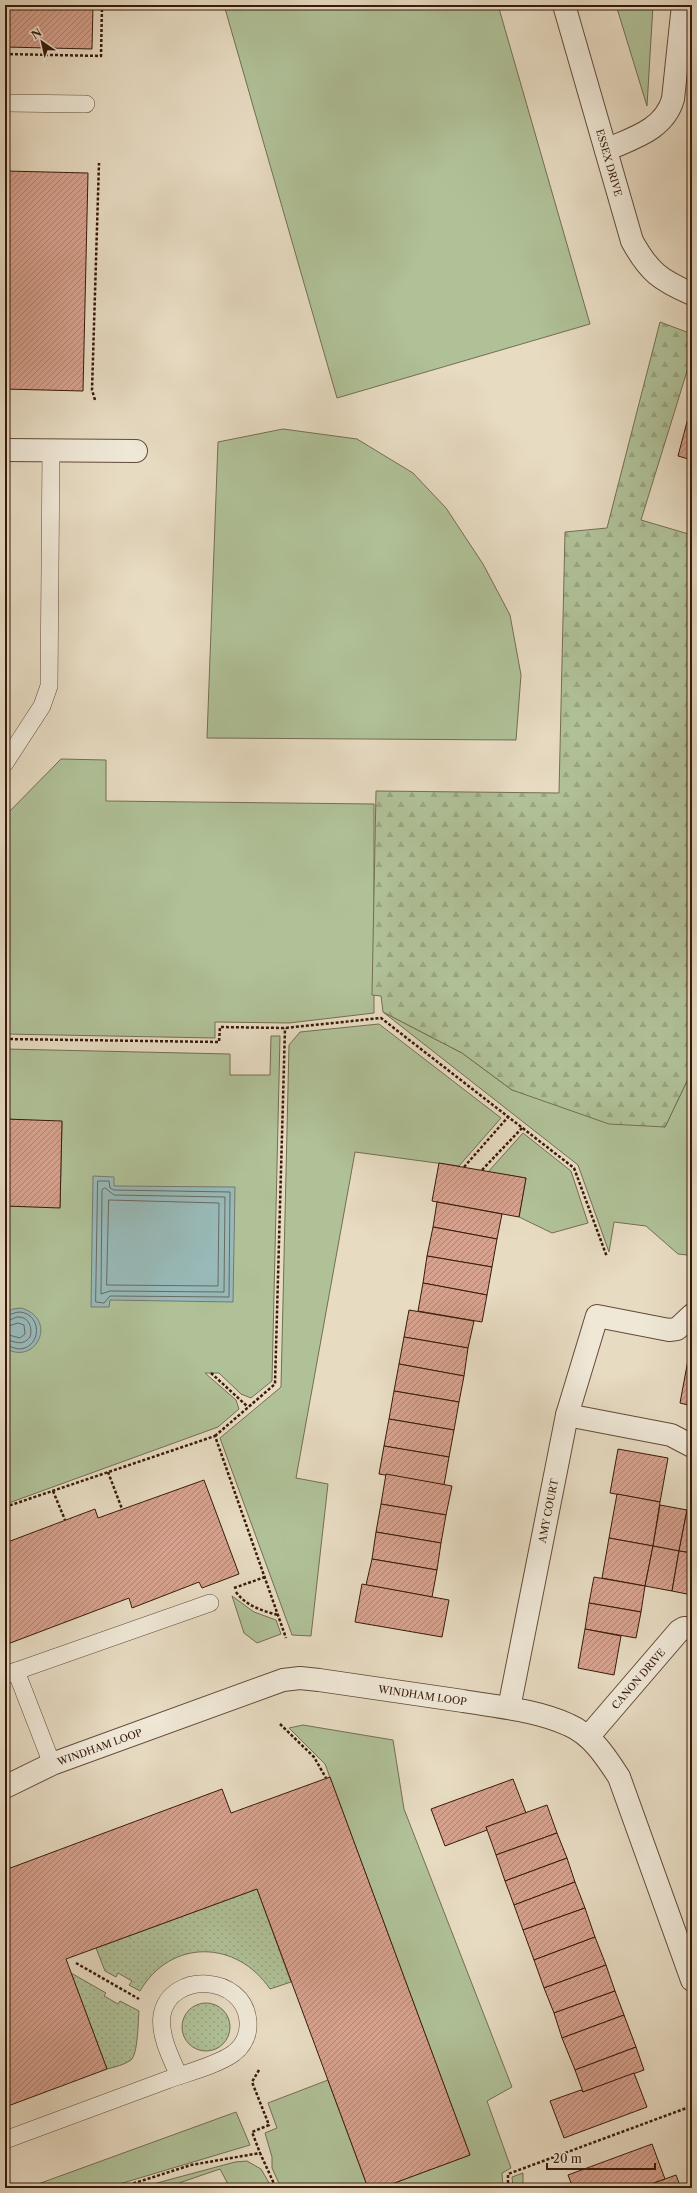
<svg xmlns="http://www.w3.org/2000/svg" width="697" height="2193" font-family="'Libre Caslon Text',serif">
<defs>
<pattern id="forest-firs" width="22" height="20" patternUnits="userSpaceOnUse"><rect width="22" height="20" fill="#b0c198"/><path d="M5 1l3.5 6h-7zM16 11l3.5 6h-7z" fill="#98a582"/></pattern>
<pattern id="garden-dots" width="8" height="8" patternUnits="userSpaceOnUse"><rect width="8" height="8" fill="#b0c198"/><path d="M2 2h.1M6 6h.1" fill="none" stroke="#98a582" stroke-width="1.8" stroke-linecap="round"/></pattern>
<pattern id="building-hatch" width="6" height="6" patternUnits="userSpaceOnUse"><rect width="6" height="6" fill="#d6a28f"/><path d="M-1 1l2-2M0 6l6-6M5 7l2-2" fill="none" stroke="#af8373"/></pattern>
</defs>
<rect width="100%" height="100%" fill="#e7dbc2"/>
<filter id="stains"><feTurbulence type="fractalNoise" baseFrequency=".005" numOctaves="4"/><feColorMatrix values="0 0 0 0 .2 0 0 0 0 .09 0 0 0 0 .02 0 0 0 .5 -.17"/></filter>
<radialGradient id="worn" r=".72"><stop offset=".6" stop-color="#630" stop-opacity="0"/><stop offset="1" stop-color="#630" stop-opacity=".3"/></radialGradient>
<g fill="#b0c198" stroke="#746e52">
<path d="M224 5H498L590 324 337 398Z"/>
<path d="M616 5H653L647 106Z"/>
<path d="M283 429 357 439 413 473 446 508 483 564 510 615 521 675 516 740 207 738 218 442Z"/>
<path d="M61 759 106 760V801L374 804V1013L289 1023 215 1022V1038L5 1034V816Z"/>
<path d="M383 1012 462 1053 512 1090 665 1127 688 1079 692 1080V1247L687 1255 678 1254 646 1226 614 1222 609 1252 578 1165Z"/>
<path d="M379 1024 501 1118 459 1166 355 1152 296 1478 328 1484 311 1636 292 1635 220 1438 281 1387 289 1045 300 1032Z"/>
<path d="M271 1036H280L272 1381 251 1398 241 1394 219 1373H205L236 1400 239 1409 218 1427 6 1504 5 1206 60 1207 62 1122 5 1119V1049L230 1054V1075H270Z"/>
<path d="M523 1133 571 1171 588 1223 552 1233 519 1217 526 1178 488 1172Z"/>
<path d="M232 1596 254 1612 276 1620 281 1634 257 1643 244 1633Z"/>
<path d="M303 1725 393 1740 404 1809 512 2087 487 2101 511 2168 502 2173 503 2188H381L470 2155 325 1764 289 1728Z"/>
<path d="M328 2080 368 2188H281L272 2168V2157L265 2133 277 2128 268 2103Z"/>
<path d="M236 2112 250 2145 106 2188H27Z"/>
<path d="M247 2161 261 2169 272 2188H230L220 2169 173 2185 174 2188 142 2187 235 2162Z"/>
<path d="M523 2173V2188H513L512 2177Z"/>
</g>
<path fill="url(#forest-firs)" stroke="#746e52" d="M660 322 692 334V355L641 520 692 535V1080L688 1079 665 1127 609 1124 512 1090 462 1053 383 1012 381 996 372 995 376 791 559 793 565 532 607 528Z"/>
<g fill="url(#garden-dots)" stroke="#746e52">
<path d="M257 1889 291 1982 270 1989C237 1940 171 1938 140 1991L129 1985 132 1981 118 1973 116 1977 105 1971 96 1948Z"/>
<path d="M71 1973 106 1993 104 1996 118 2004 120 2001 139 2011C138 2022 138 2054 131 2060 124 2065 115 2067 107 2069Z"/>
<circle cx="206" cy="2027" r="24"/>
</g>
<g fill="#98bab9" stroke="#727a73">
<path d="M93 1176 114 1177V1186L235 1187 233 1302 110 1300 109 1307H91Z"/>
<path d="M21 1308C59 1319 36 1367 5 1348V1313L13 1309Z"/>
</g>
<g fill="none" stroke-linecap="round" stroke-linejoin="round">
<g stroke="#686a62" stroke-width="1">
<path d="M98 1181H109L110 1188 114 1190 230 1192 229 1297 110 1296 104 1303 96 1302Z"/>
<path d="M105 1188 114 1195 225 1197 224 1292 110 1291 101 1294 102 1190Z"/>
<path d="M109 1200 219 1203 218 1286 107 1285Z"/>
<path d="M5 1316C10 1315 15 1312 20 1312 42 1314 42 1347 20 1349 15 1349 10 1346 5 1345"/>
<path d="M5 1321C10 1321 13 1318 17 1317 29 1316 33 1328 30 1337 22 1347 16 1341 5 1340"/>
<path d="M5 1327 18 1323 24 1325 25 1334 20 1338 5 1334"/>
</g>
</g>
<g fill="url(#building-hatch)" stroke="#381a0b">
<path d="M5 5H93L92 49 5 47Z"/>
<path d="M5 171 88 173 83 391 5 389Z"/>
<path d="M692 403V460L678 456Z"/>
<path d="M5 1119 62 1121 60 1208 5 1206Z"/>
<path d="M439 1163 526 1178 519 1217 432 1201Z"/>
<path d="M437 1202 502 1214 497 1239 433 1227Z"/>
<path d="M433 1227 497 1239 492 1267 427 1256Z"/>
<path d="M427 1256 492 1267 487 1295 423 1283Z"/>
<path d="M423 1283 487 1295 482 1322 418 1311Z"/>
<path d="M409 1310 474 1321 468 1348 404 1337Z"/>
<path d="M404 1337 468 1348 464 1376 399 1364Z"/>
<path d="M688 1360 692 1361V1406L680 1403Z"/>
<path d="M399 1364 464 1376 459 1402 394 1391Z"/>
<path d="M394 1391 459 1402 454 1430 389 1419Z"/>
<path d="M389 1419 454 1430 449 1457 384 1446Z"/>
<path d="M384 1446 449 1457 444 1485 379 1474Z"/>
<path d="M618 1449 668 1458 660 1502 610 1493Z"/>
<path d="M386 1474 452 1486 446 1515 381 1504Z"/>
<path d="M204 1480 239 1574 202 1588 199 1582 132 1608 129 1598 5 1645V1543L95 1509 98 1518Z"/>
<path d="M617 1494 660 1502 653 1546 609 1538Z"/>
<path d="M381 1504 446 1515 441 1543 376 1532Z"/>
<path d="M660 1505 687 1510 679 1551 653 1546Z"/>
<path d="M687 1510 692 1511V1553L679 1551Z"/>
<path d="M376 1532 441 1543 437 1570 372 1559Z"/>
<path d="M609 1538 653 1546 645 1586 602 1578Z"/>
<path d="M653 1546 679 1551 672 1591 645 1586Z"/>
<path d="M679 1551 692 1553V1595L672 1591Z"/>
<path d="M372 1559 437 1570 432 1597 366 1585Z"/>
<path d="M594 1577 645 1586 641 1612 589 1603Z"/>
<path d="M362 1584 449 1600 442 1637 355 1622Z"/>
<path d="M589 1603 641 1612 636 1638 585 1629Z"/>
<path d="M585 1629 621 1636 614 1675 578 1668Z"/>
<path d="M330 1777 470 2155 381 2188H368L257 1889 66 1959 107 2069 8 2106 5 2098V1870L222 1789 231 1813Z"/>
<path d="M513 1779 526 1813 486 1827 487 1830 445 1846 431 1809Z"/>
<path d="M547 1805 557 1833 496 1855 486 1827Z"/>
<path d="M557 1833 567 1858 505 1881 496 1855Z"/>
<path d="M567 1858 575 1882 514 1905 505 1881Z"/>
<path d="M575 1882 585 1908 523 1930 514 1905Z"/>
<path d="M585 1908 595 1937 534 1960 523 1930Z"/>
<path d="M595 1937 606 1965 544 1988 534 1960Z"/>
<path d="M606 1965 615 1991 554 2013 544 1988Z"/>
<path d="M615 1991 624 2015 562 2038 554 2013Z"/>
<path d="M624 2015 636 2047 575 2070 562 2038Z"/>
<path d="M636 2047 644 2070 583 2092 575 2070Z"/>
<path d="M634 2073 647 2107 564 2138 550 2101 581 2090 583 2092Z"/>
<path d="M652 2144 665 2179 640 2188H573L568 2175Z"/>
<path d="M676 2175 681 2188H640L665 2179Z"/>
</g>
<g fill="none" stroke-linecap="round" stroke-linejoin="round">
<g stroke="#644a39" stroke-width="18">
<g id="service">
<path d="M5 103 86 104"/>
<path d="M5 763 42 706 49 686 51 451"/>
<path d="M16 1671 52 1764"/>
<path d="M5 1675 210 1603"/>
<path d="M5 2140C59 2120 113 2100 167 2080 186 2073 218 2065 234 2053 244 2045 249 2034 248 2021 244 1974 170 1971 162 2015 159 2035 171 2058 179 2076"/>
</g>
</g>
<g stroke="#644a39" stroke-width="24">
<g id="minor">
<path id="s1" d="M564 5 632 241C649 272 660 280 692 294"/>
<path d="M606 150C633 138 664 130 673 99L683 5"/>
<path d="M5 450 136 451"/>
<path d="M567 1415 671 1435 692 1446"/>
<path id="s2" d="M509 1708 567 1415 597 1316 669 1330 677 1329 692 1315"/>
<path id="s3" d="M588 1737 679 1631 684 1628 692 1629"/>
<path id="s4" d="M5 1787 52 1764 283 1680 300 1678 319 1680C367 1687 415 1694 463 1701 498 1707 537 1710 569 1725 592 1735 606 1757 619 1777L692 1980"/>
</g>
</g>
<g stroke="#381a0b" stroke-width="2.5" stroke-dasharray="3 2" stroke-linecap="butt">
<path d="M5 54 101 56 102 5"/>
<path d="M95 400 92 390 99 163"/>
<path d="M5 1039 219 1042 220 1027 285 1028 381 1018 574 1168 607 1257"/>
<path d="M464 1167 508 1117"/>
<path d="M482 1170 522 1128"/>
<path d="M211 1373 248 1407"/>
<path d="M215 1436 275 1384 285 1028"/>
<path d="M108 1472 122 1509"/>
<path d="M53 1491 65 1520"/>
<path d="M5 1507 215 1436 286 1638"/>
<path d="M234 1588 265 1577"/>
<path d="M236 1592C246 1606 263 1611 278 1615"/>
<path d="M280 1724 314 1757 326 1778"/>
<path d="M76 1963 139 1999"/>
<path d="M259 2070 252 2082 269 2125 252 2132 260 2153"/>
<path d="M119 2188 191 2165 260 2153 276 2188"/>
<path d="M508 2188V2174L692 2106"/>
</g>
<use href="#service" stroke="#efe8d7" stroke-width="17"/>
<use href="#minor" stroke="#efe8d7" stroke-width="22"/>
</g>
<g text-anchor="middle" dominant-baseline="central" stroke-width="4" stroke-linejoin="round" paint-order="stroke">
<g font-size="10" fill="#381a0b" stroke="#efe8d7">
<text stroke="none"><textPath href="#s1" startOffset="164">ESSEX DRIVE</textPath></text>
<text stroke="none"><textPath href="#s2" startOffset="201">AMY COURT</textPath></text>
<text stroke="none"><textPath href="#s3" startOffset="77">CANON DRIVE</textPath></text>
<text stroke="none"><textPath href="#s4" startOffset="439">WINDHAM LOOP</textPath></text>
<text stroke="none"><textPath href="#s4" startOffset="103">WINDHAM LOOP</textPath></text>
</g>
</g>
<rect width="697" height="2193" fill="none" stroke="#e7dbc2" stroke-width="20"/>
<rect x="6" y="6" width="685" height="2181" fill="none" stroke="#381a0b" stroke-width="2"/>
<rect x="10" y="10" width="677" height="2173" fill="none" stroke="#381a0b"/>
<g transform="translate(42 42) rotate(326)" stroke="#efe8d7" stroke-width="3" paint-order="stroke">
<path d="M0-3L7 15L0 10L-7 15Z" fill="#381a0b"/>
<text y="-6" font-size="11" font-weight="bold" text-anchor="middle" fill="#381a0b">N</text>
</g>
<path d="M547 2163v6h108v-6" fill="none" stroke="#381a0b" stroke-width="2"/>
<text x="553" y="2163" font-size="12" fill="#381a0b" stroke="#efe8d7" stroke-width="3" paint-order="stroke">20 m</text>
<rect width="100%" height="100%" filter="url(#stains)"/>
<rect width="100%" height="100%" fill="url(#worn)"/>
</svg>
